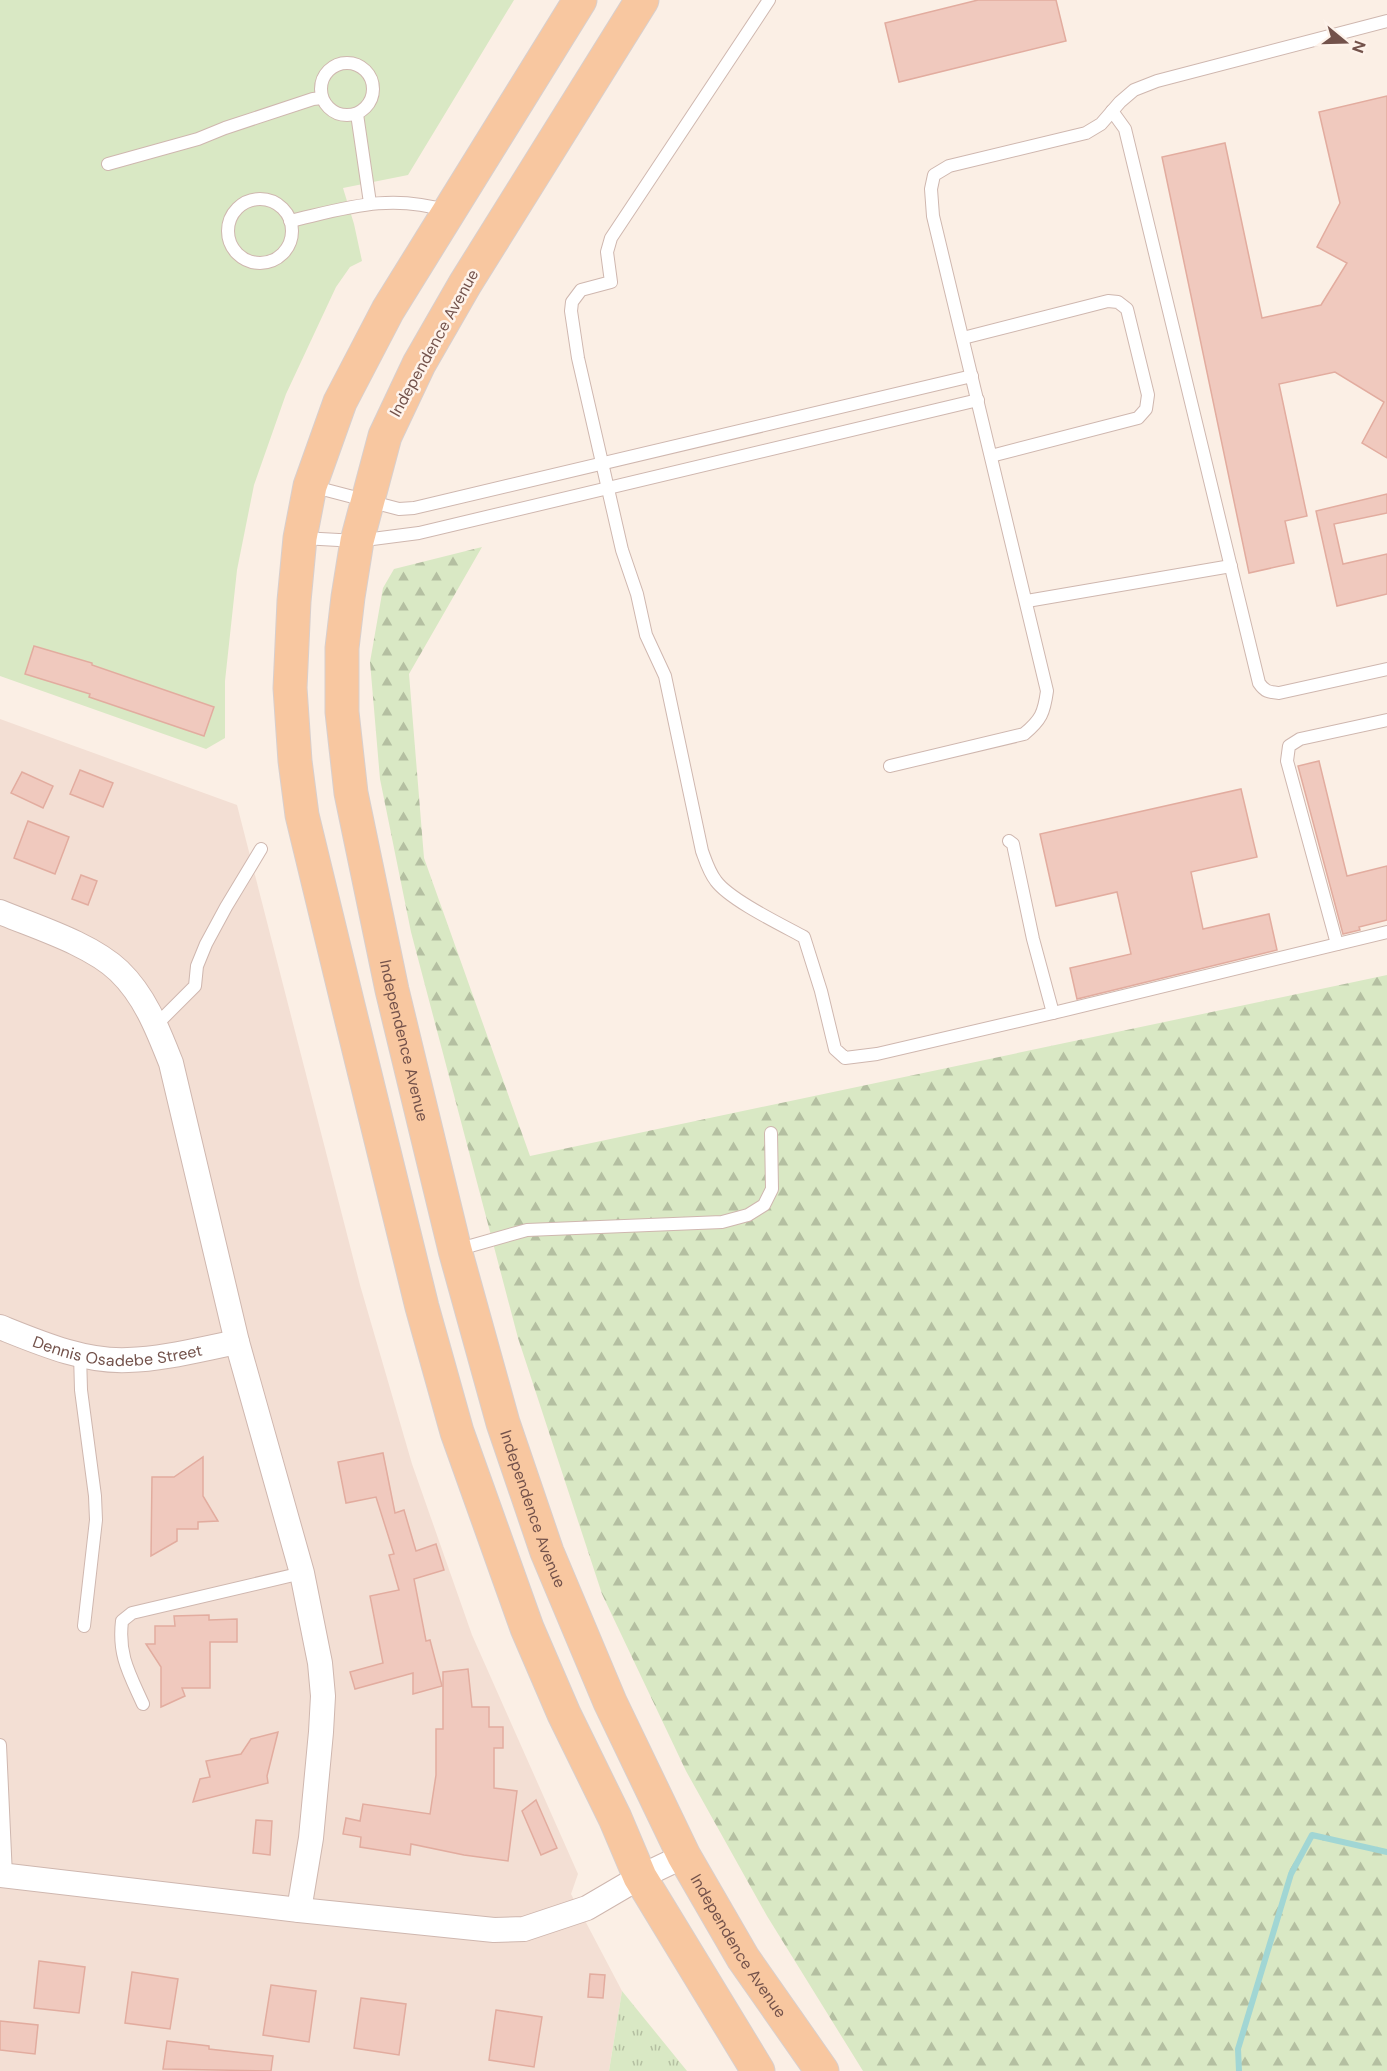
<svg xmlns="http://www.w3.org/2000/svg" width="1387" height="2071" font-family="'DM Sans',sans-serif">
<defs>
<pattern id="grass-tufts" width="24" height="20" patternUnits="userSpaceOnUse" patternTransform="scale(1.5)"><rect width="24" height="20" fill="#d9e8c4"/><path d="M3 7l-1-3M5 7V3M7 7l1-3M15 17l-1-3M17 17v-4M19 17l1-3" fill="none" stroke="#b4bfa1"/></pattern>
<pattern id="forest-firs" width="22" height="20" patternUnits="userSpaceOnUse" patternTransform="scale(1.5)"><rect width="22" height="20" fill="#d9e8c4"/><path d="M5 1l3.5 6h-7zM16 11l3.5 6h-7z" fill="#b4bfa1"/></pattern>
</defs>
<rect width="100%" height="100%" fill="#fbefe5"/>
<path fill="#f3dfd4" d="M0 719 237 805 360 1285 412 1464 472 1635 578 1874 571 1894 622 1991 609 2071H0Z"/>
<path fill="url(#grass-tufts)" d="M622 1991 687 2071H609Z"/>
<path fill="url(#forest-firs)" d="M482 547 409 674 424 858 530 1156 1387 975V2071H863L767 1916 686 1771 602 1594 518 1338 411 932 380 779 370 662 383 588 394 569Z"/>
<path fill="#d9e8c4" d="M0 0H514L408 175 343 188 354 224 362 261 350 267 336 287 286 394 254 485 237 570 225 681V738L206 749 0 676Z"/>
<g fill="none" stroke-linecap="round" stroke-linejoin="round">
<path stroke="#a1d6d4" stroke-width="6" d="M1239 2071 1238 2049 1291 1874 1312 1835 1387 1852"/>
</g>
<g fill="#f0c9be" stroke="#e2ac9f" stroke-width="1.5">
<path d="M978 0H1056L1066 41 899 82 885 23Z"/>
<path d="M1387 96V458L1362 443 1384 402 1335 372 1279 384 1307 516 1285 521 1294 563 1249 573 1162 157 1225 143 1262 318 1321 305 1347 263 1317 247 1340 203 1319 112Z"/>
<path d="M1387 494V513L1334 524 1343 564 1387 554V594L1337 606 1316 511Z"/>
<path d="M34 646 92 663V665L214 707 204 736 89 697 90 694 25 674Z"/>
<path d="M1319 761 1347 876 1387 866V920L1359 927 1360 930 1343 934 1298 766Z"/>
<path d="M80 770 113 783 103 807 70 794Z"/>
<path d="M22 772 53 786 43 808 11 793Z"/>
<path d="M1241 789 1257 857 1191 872 1203 929 1269 914 1277 950 1077 999 1070 968 1131 954 1117 892 1056 906 1040 834Z"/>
<path d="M28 821 69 837 55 874 14 858Z"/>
<path d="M81 875 97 881 88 905 72 899Z"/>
<path d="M383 1453 395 1513 404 1510 416 1551 436 1544 444 1570 414 1579 426 1641 430 1640 442 1686 413 1694V1673L355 1689 350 1672 383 1663 370 1596 399 1590 389 1555 394 1554 376 1497 346 1503 338 1462Z"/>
<path d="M203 1457V1496L218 1521 198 1522V1529H177V1541L151 1556 152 1477H174Z"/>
<path d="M209 1615V1620L237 1619V1642H210V1688H182L185 1696 161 1707V1667L146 1644H155V1626H175L174 1616Z"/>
<path d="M468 1669 472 1707H489V1727H503V1748H494V1788L517 1791 508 1861 464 1855 411 1844 410 1855 360 1847 361 1837 343 1834 346 1818 360 1821 363 1804 430 1814 436 1775V1729H443V1672Z"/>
<path d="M278 1732 267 1776 268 1783 193 1802 200 1779 210 1777 206 1761 241 1754 251 1739Z"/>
<path d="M536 1800 557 1848 541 1855 522 1811Z"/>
<path d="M256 1820 272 1821 270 1855 253 1853Z"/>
<path d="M39 1961 85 1967 79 2013 34 2008Z"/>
<path d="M132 1972 178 1979 170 2029 125 2023Z"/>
<path d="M590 1974 605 1975 603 1998 588 1997Z"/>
<path d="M271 1985 316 1991 309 2042 263 2035Z"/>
<path d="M361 1998 406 2004 399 2055 354 2048Z"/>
<path d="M496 2010 542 2017 534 2067 489 2060Z"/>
<path d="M0 2021 38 2025 35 2054 0 2050Z"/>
<path d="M167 2041 209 2046V2049L273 2056 271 2071 163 2069Z"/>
</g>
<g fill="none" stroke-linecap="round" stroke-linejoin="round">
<g stroke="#cfb7af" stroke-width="14">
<g id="lane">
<path d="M769 0 611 238 607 252 611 282 581 290 572 302 571 311 578 358 622 550 637 594 646 635 665 676 702 851C706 862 709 872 716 881 730 900 782 925 804 937L821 991 835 1049 845 1058 877 1054 1053 1013 1387 932"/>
<circle cx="347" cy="89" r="26"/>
<path d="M1112 111 1125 129 1259 683C1265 692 1269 692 1279 693L1387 669"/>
<path d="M357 114 370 203"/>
<path d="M108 164 198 139 225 128 313 99 322 98"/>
<circle cx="260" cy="231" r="32"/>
<path d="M290 221C347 208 389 193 448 211"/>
<path d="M963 338 1108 301 1118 302 1127 309 1148 395 1146 409 1138 418 991 456"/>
<path d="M311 486 399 509 414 508 972 376"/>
<path d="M302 538 357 541 419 533 978 400"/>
<path d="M1027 601 1231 566"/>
<path d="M890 766 1024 734C1041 720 1044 713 1047 691L933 216 931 189 934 175 949 166 1086 133 1101 124 1120 102 1134 90 1157 81 1387 21"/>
<path d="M1009 841 1013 844 1014 849 1033 939 1053 1013"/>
<path d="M1337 944 1287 761 1289 746 1300 739 1387 720"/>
<path d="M156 1025 195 986 197 966 206 944 226 907 261 849"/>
<path d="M456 1250 527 1230 722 1222 748 1215 764 1205 772 1189 771 1133"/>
<path d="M80 1354 81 1390 95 1496 96 1520 84 1626"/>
<path d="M143 1704C129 1673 118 1655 122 1621L132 1613 302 1573"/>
<path d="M0 1745 6 1876"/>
</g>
</g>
<g stroke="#cfb7af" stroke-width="26">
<g id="street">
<path d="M0 912C36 927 91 944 119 971 145 996 158 1030 171 1063L237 1342 302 1573 320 1663 323 1696 321 1732 311 1838 299 1910"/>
<path id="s1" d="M0 1327C40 1343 84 1362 128 1360 164 1359 201 1349 237 1342"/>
<path d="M0 1875 299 1910 494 1930 524 1929 587 1908 640 1877 684 1856"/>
</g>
</g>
<g stroke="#d8cfcd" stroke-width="35">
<g id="primary">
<path d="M580 0 388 310 340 402 310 486 300 538 294 601 290 688 295 761 302 815 347 1001 422 1307 457 1432 527 1628 564 1714 615 1818 640 1877 758 2071"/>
<path id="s2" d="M642 0 465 284 419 364 385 436 357 541 348 597 342 648V712L351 793 392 990 455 1250 503 1423 547 1552 610 1702 684 1856 743 1958 822 2071"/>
</g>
</g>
<use href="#lane" stroke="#fff" stroke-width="12"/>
<use href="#street" stroke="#fff" stroke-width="24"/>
<use href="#primary" stroke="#f8c7a0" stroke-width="33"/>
</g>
<g text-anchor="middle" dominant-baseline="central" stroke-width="5" stroke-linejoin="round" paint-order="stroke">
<g font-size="16" fill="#73524b" stroke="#fef3eb">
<text transform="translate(434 343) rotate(-61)">Independence Avenue</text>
<text stroke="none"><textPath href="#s2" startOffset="1122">Independence Avenue</textPath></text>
<text stroke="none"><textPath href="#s1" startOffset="122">Dennis Osadebe Street</textPath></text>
<text stroke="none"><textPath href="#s2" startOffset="1608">Independence Avenue</textPath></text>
<text stroke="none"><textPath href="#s2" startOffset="2092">Independence Avenue</textPath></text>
</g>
</g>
<g transform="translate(1345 42) rotate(109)" stroke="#fef3eb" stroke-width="4.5" paint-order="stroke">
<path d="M0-4.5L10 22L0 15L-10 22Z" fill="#73524b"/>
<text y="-9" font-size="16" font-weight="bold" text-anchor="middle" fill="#73524b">N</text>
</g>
</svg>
